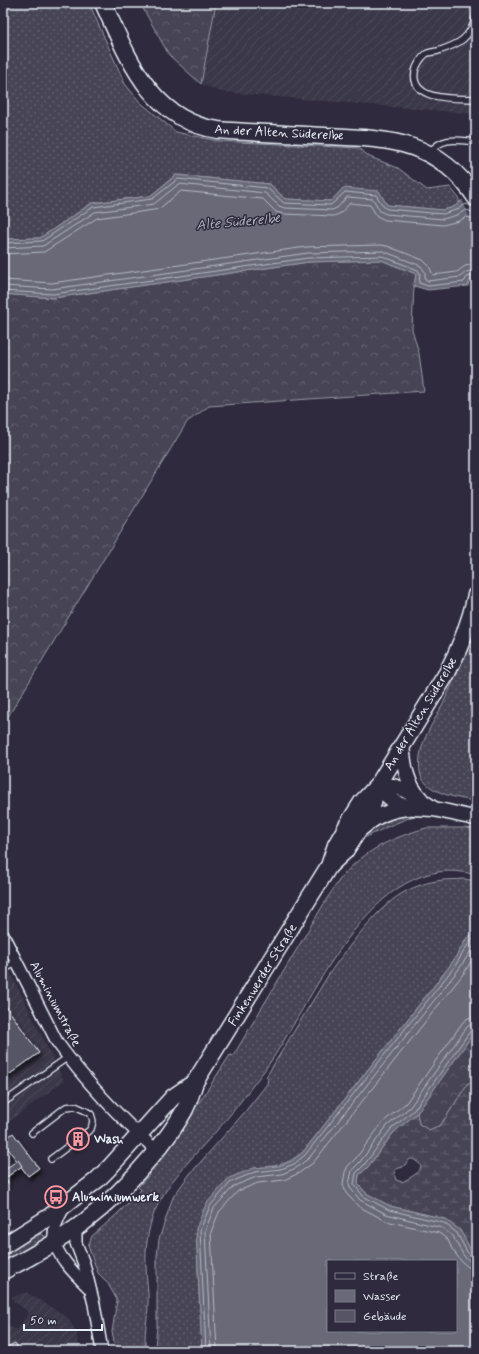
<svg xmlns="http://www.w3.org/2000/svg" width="479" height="1354" font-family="Mynerve,sans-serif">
<defs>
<pattern id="industrial-furrows" width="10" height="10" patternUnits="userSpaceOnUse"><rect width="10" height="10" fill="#3b3749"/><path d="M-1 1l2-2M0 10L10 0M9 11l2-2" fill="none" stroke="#4e4b5b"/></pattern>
<pattern id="grass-dots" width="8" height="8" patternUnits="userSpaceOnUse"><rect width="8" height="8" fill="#464455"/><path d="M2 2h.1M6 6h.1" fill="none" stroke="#615f6e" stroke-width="1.8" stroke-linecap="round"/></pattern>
<pattern id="forest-crowns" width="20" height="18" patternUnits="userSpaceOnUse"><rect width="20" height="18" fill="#464455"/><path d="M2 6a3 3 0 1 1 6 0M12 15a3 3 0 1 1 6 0" fill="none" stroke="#615f6e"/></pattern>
<pattern id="wetland-marsh" width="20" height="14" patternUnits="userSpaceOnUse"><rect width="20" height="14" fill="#464455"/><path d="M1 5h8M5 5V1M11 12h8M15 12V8" fill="none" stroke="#615f6e"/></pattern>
<filter id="shadow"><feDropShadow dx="2.5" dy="4.5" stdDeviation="2" flood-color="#0009"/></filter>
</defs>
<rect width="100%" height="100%" fill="#2f2a3d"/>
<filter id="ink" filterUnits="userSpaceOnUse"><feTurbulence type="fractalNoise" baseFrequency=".025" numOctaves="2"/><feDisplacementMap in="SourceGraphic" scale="8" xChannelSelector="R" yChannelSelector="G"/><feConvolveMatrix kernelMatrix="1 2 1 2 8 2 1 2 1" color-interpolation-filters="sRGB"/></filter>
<g filter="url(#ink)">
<g fill="url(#industrial-furrows)">
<path d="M216 3H476V114L221 92 201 84Z"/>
<path d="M3 957 64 1081 3 1126Z"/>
<path d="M26 1292 64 1315 68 1318 77 1333 78 1343 83 1351H3V1323L17 1330 29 1312 13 1301 12 1297Z"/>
</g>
<g fill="url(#grass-dots)" stroke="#979aa6">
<path d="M3 3H89L125 84 140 102 176 132 218 141 358 148 370 157 398 168 427 190 450 187 458 197 460 203 454 207 443 210 387 205 379 191 331 201 285 199 270 184 176 175 150 196 92 203 40 238 3 239Z"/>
<path d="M476 624V801C460 799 433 794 423 780 419 775 419 762 420 756 422 739 434 721 442 706 455 679 466 652 476 624Z"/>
<path d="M413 814 416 815 389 826 362 839C378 818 389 816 413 814Z"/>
<path d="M426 828H465L476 829V875C372 844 312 1006 264 1071 251 1087 239 1105 225 1121 201 1150 169 1177 154 1213 148 1229 145 1249 146 1266 146 1279 149 1292 148 1304 148 1320 143 1335 146 1351H116L112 1332 117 1300 107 1282 98 1273 88 1246 92 1236 116 1215 141 1190 138 1187 149 1175 147 1173 178 1135 230 1055 233 1056 328 897C333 890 338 881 344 874 367 849 394 837 426 828Z"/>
<path d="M464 879 476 881V932L467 938 452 963 303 1152C285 1166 276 1166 254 1168L196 1229 202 1351H156L155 1346 157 1327V1256L159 1239 173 1197 189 1175 244 1113 267 1084 268 1079 266 1077 329 974C345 951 377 908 401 894 411 888 424 883 436 881 445 879 455 880 464 879Z"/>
<path d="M41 1234 45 1236V1239L3 1264V1253L31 1237Z"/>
</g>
<g fill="url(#forest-crowns)" stroke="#979aa6">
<path d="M140 3H216L201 84 169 55Z"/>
<path d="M381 260 416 274 414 286 412 329 419 353 424 391 209 406 187 422 3 725V294L53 298 309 262Z"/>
<path d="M476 1030V1084L468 1083 441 1125 429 1130 419 1124 417 1113Z"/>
</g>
<path fill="url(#wetland-marsh)" stroke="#979aa6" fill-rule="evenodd" d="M468 1083 476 1084V1255L471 1250 463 1236 445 1219 390 1206 366 1193 358 1184 359 1175 367 1168 394 1132 417 1113 419 1124 429 1130 441 1125ZM410 1159H413L419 1163 421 1166C418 1175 409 1178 402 1182L396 1180 394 1173 396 1169 403 1167Z"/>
<g fill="#696978" stroke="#9c9fab" fill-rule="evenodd">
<path d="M176 175 270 184 285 199 331 201 343 188 379 191 387 205 443 210 454 207 465 198 476 205V279L469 281 468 286 428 290 414 286 416 274 381 260 309 262 53 298 3 294V239L40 238 92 203 150 196Z"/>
<path d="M476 932V1030L417 1113 394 1132 367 1168 359 1175 358 1184 366 1193 390 1206 445 1219 460 1230 471 1250 476 1255V1351H202L196 1229 206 1204 229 1178 254 1168 279 1166 292 1161 303 1152 452 963 467 938ZM328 1261H456V1331H328Z"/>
</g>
<path fill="#2f2a3d" d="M465 196 476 203V244L472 223 462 199Z"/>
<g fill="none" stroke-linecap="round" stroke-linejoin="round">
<g stroke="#b5bbc5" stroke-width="1">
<path d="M3 243 42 241 93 207 152 199 178 179 267 188 284 203 331 205 345 192 376 195 384 207 387 209 443 214 456 210 466 204 476 208"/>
<path d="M3 248 43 246 95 212 154 204 179 184 265 193 279 206 285 208 332 210 337 208 347 197 373 199 380 211 386 214 443 219 457 215 466 210 476 213"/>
<path d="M3 254 44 252 97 218 154 210 160 208 181 191 263 199 276 212 284 214 334 216 341 213 350 203 370 205 377 216 385 220 443 225 459 221 466 217 476 219"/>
<path d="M3 280 52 283 306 247 381 245 387 246 423 260 429 266 433 275 457 272 465 266 476 264"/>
<path d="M3 286 52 289 308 253 383 251 421 266 425 272V279L428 281 460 277 466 272 476 270"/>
<path d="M3 291 53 294 308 258 382 256 418 270 420 274 419 283 428 286 464 282 467 277 476 275"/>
<path d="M476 1017 468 1018 463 1022 406 1103 383 1122 356 1158 348 1166 345 1172 343 1184 346 1193 358 1206 386 1221 439 1233 448 1240 452 1249 461 1261 468 1267 476 1268"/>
<path d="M476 1023 471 1024 467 1027 410 1107 387 1126 360 1162 352 1170 349 1184 351 1189 360 1200 386 1214 442 1228 453 1236 458 1246 464 1256 471 1262H476"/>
<path d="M476 1028 471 1030 414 1110 391 1129 364 1165 356 1173 354 1184 363 1196 389 1210 444 1223 457 1233 467 1252 472 1257H476"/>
<path d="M206 1351 200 1230 210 1206 231 1182 255 1172 281 1169 294 1164 305 1155 455 966 470 941 476 937"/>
<path d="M211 1351 205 1231 214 1208 234 1186 256 1177 282 1174 296 1168 309 1158 459 969 476 943"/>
<path d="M217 1351 211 1232 219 1212 238 1191 258 1183 284 1180 299 1173 313 1163 464 973 476 953"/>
</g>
</g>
<g fill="#575565" stroke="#e8f1f8" filter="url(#shadow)">
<path d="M3 1002 39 1053 3 1079Z"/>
<path d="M81 1128 87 1137 73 1147 69 1141 74 1137 72 1134Z"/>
<path d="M13 1133 39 1168 28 1176 3 1142V1141Z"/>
<path d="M18 1160 22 1166 4 1179 3 1177V1171Z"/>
<path d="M3 1175 8 1183 3 1187Z"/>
<path d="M15 1343 19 1351H3V1349Z"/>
</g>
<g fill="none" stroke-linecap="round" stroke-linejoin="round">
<g stroke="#e8f1f8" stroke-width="8">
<g id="service">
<path d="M476 16C470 39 459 44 438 51 434 52 429 52 426 54 421 58 416 66 415 72 410 102 457 98 476 99"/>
<path d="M429 153C442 136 457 140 476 142"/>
<path d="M3 970 17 962"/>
<path d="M3 1103 68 1057"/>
<path d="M32 1133 66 1107 75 1106 86 1111 91 1114 93 1121 91 1129 51 1159"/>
</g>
</g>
<g stroke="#e8f1f8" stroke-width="14">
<g id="minor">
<path d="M3 935 57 1042C86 1082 120 1118 156 1150"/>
<path d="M63 1209C58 1218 53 1228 54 1239 56 1256 77 1276 89 1288"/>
<path d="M78 1228 76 1233V1243L84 1264 94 1304 102 1351"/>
</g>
</g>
<g stroke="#e8f1f8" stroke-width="17">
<g id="tertiary">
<path d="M402 745C404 765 406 784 421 799"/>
<path d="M434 809C418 798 398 782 378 785 385 795 395 805 408 807 416 809 425 808 433 809 447 811 461 816 476 818"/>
<path d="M361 829C376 816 388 810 409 808"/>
</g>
</g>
<g stroke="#e8f1f8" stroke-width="19">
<g id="secondary">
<path d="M103 3C128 57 150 120 218 130 254 133 289 134 325 136 388 139 437 139 476 198"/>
<path d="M330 865 345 851 371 810 377 787"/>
<path d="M3 1246 49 1217 97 1180 109 1168 173 1097 195 1082"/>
<path d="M3 1271C64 1241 107 1210 151 1157 163 1143 175 1127 184 1111 189 1102 192 1091 195 1082L329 866 336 845 348 824 362 802 378 785 447 673C460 648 470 623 476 595"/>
</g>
</g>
<use href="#service" stroke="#2f2a3d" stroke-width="5.5"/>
<use href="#minor" stroke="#2f2a3d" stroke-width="11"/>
<use href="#tertiary" stroke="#2f2a3d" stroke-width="14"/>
<use href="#secondary" stroke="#2f2a3d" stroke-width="16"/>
</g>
</g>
<defs>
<g id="building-ring" transform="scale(1.15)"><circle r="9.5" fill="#2f2a3d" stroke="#ff9aa2" stroke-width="1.5"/><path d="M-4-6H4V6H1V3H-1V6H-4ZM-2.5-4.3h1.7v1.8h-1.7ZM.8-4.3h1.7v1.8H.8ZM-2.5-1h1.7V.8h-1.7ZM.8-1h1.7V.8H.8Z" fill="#ff9aa2"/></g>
<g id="bus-ring" transform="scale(1.15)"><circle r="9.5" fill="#2f2a3d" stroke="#ff9aa2" stroke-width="1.5"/><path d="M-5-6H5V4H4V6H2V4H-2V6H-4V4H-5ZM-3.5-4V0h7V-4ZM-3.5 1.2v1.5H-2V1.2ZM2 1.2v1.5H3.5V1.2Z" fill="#ff9aa2"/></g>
</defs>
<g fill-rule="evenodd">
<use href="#building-ring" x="78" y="1139"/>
<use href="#bus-ring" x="56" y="1197"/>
</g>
<g text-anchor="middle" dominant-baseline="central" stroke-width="3" stroke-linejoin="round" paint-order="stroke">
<g font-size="13" fill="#e8f1f8" stroke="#2f2a3d">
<text transform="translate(279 133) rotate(3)">An der Alten Süderelbe</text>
<text transform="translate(421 714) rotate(-59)">An der Alten Süderelbe</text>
<text transform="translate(263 975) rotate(-58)">Finkenwerder Straße</text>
<text transform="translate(55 1004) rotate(62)">Aluminiumstraße</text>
</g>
<g font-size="13" font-weight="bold" fill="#e8f1f8" stroke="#2f2a3d" text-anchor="start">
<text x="94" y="1139">Wash</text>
<text x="72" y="1197">Aluminiumwerk</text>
</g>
<g font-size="14" font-style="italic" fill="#afb4be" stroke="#2f2a3d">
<text transform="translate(238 222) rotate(-5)">Alte Süderelbe</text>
</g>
</g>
<rect width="479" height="1354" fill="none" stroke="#2f2a3d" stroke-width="16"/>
<rect x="8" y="8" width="463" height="1338" fill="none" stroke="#e8f1f8" stroke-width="1.5" filter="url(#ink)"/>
<rect x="327" y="1260" width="130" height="72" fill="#2f2a3d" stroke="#797a88"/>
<rect x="335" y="1273" width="20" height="6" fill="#2f2a3d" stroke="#797a88"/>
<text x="363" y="1280" font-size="12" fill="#e8f1f8">Straße</text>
<rect x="335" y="1290" width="20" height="12" fill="#696978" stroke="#797a88"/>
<text x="363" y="1300" font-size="12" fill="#e8f1f8">Wasser</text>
<rect x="335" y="1310" width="20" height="12" fill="#575565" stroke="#797a88"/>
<text x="363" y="1320" font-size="12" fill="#e8f1f8">Gebäude</text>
<path d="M24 1324v6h78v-6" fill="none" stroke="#e8f1f8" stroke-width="2"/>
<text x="30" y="1324" font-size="12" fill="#e8f1f8" stroke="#2f2a3d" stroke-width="3" paint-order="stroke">50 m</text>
</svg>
